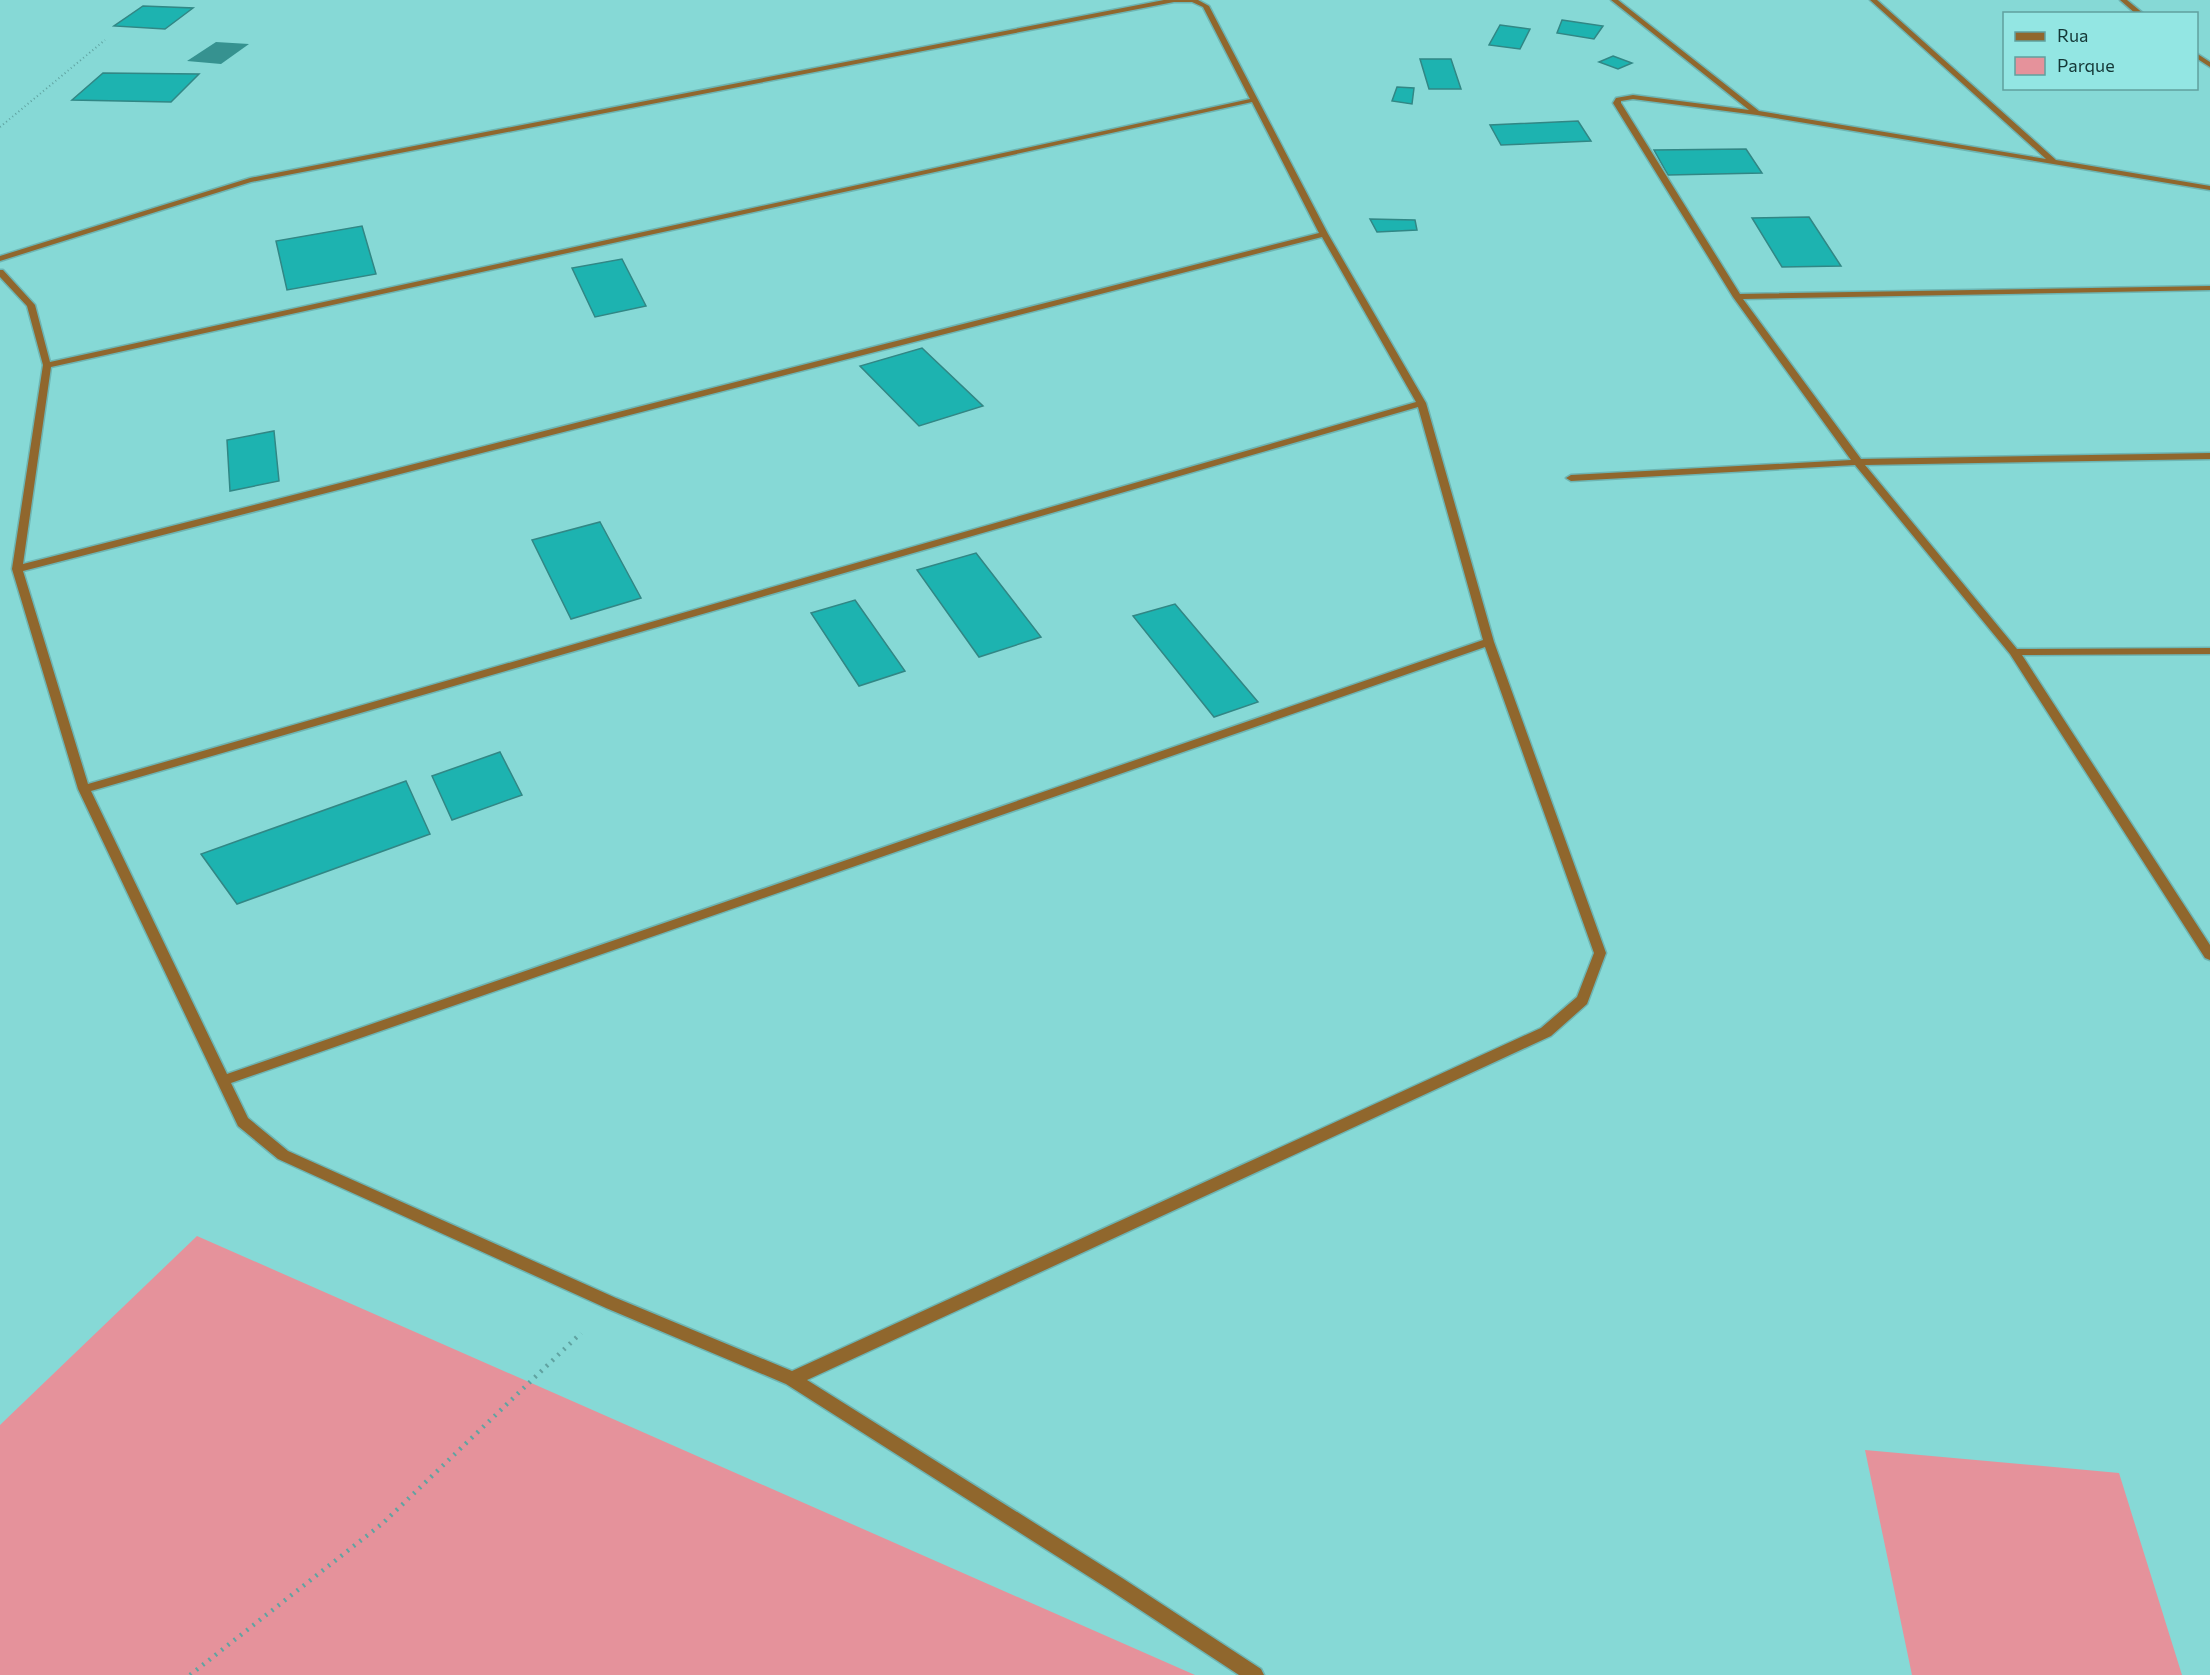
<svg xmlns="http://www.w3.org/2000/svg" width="2210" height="1675" font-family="Commissioner,sans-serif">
<rect width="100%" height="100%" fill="#86d9d6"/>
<g fill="#e5929b">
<path d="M197 1236 1195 1675H0V1425Z"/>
<path d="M1865 1450 2119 1473 2182 1675H1912Z"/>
</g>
<path fill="#369290" d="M216 42 249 44 221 64 187 61Z"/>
<g fill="#1db3b0" stroke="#318785" stroke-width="1.5">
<path d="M143 6 193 8 165 29 114 26Z"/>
<path d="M1562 20 1603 26 1594 39 1557 33Z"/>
<path d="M1500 25 1530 29 1520 49 1489 45Z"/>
<path d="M1613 56 1632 63 1618 69 1599 62Z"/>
<path d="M1420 59H1451L1461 89H1429Z"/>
<path d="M103 73 199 74 171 102 72 100Z"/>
<path d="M1397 87 1414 88 1412 104 1392 101Z"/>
<path d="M1578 121 1591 141 1501 145 1490 125Z"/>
<path d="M1746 149 1762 173 1668 175 1654 150Z"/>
<path d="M1809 217 1841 266 1782 267 1752 218Z"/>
<path d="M1370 219 1415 220 1417 230 1377 232Z"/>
<path d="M362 226 376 274 287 290 276 241Z"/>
<path d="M622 259 646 306 595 317 572 268Z"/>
<path d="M922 348 983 406 919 426 860 366Z"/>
<path d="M274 431 279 481 230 491 227 440Z"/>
<path d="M600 522 641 598 571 619 532 540Z"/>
<path d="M976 553 1041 637 979 657 917 570Z"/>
<path d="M855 600 905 671 859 686 811 613Z"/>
<path d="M1175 604 1258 702 1214 717 1133 616Z"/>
<path d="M500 752 522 795 452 820 432 776Z"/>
<path d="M406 781 430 834 237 904 201 854Z"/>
</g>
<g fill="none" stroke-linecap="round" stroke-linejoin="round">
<g stroke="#6db5b3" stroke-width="3">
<g id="minor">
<path d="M1164 0H1198L1209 6 1328 234 1426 403 1494 642 1606 953 1587 1004 1551 1036 807 1380 1122 1578 1261 1669 1264 1675H1239L1110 1590 786 1384 606 1308 278 1159 238 1126 78 789 12 569 43 365 27 306 0 277V270H3L35 305 50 362 1250 99 1203 7 1192 2H1174L251 182 0 261V256L250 178ZM1252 102 1319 233 23 564 51 367ZM1322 237 1416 402 88 784 23 571ZM1418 407 1483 640 227 1074 91 791ZM1485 647 1594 953 1577 997 1541 1028 792 1371 616 1298 288 1151 248 1118 231 1083Z"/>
<path d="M1611 0H1618L1759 111 2046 159 1870 0H1877L2056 160 2210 186V190L1757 115 1633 99 1621 101V103L1740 294 2210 286V290L1743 299 1861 459 2210 453V459L1865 465 2017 649 2210 648V654L2022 655 2210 945V960L2205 958 2010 654 1855 465 1571 481 1566 478 1571 475 1851 460 1733 297 1613 103 1616 98 1633 95 1749 110Z"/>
<path d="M2120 0H2127L2144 14H2136Z"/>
<path d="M2196 53 2210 62V67L2196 58Z"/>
</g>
</g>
<path stroke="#60a3a1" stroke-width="2" stroke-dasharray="1 3" stroke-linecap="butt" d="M0 127 105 40"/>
<path stroke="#60a3a1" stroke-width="4.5" stroke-dasharray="2 6" stroke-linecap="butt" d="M190 1675 383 1523 581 1333"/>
<use href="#minor" fill="#90672d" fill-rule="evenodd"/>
</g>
<rect x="2003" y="12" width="195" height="78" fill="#93e6e3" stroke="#60a09e" stroke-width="1.5"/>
<rect x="2015" y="32" width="30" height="9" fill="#90672d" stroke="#60a09e" stroke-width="1.5"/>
<text x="2057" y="42" font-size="18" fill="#143736">Rua</text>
<rect x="2015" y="57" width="30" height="18" fill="#e5929b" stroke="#60a09e" stroke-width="1.5"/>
<text x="2057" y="72" font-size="18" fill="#143736">Parque</text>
</svg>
